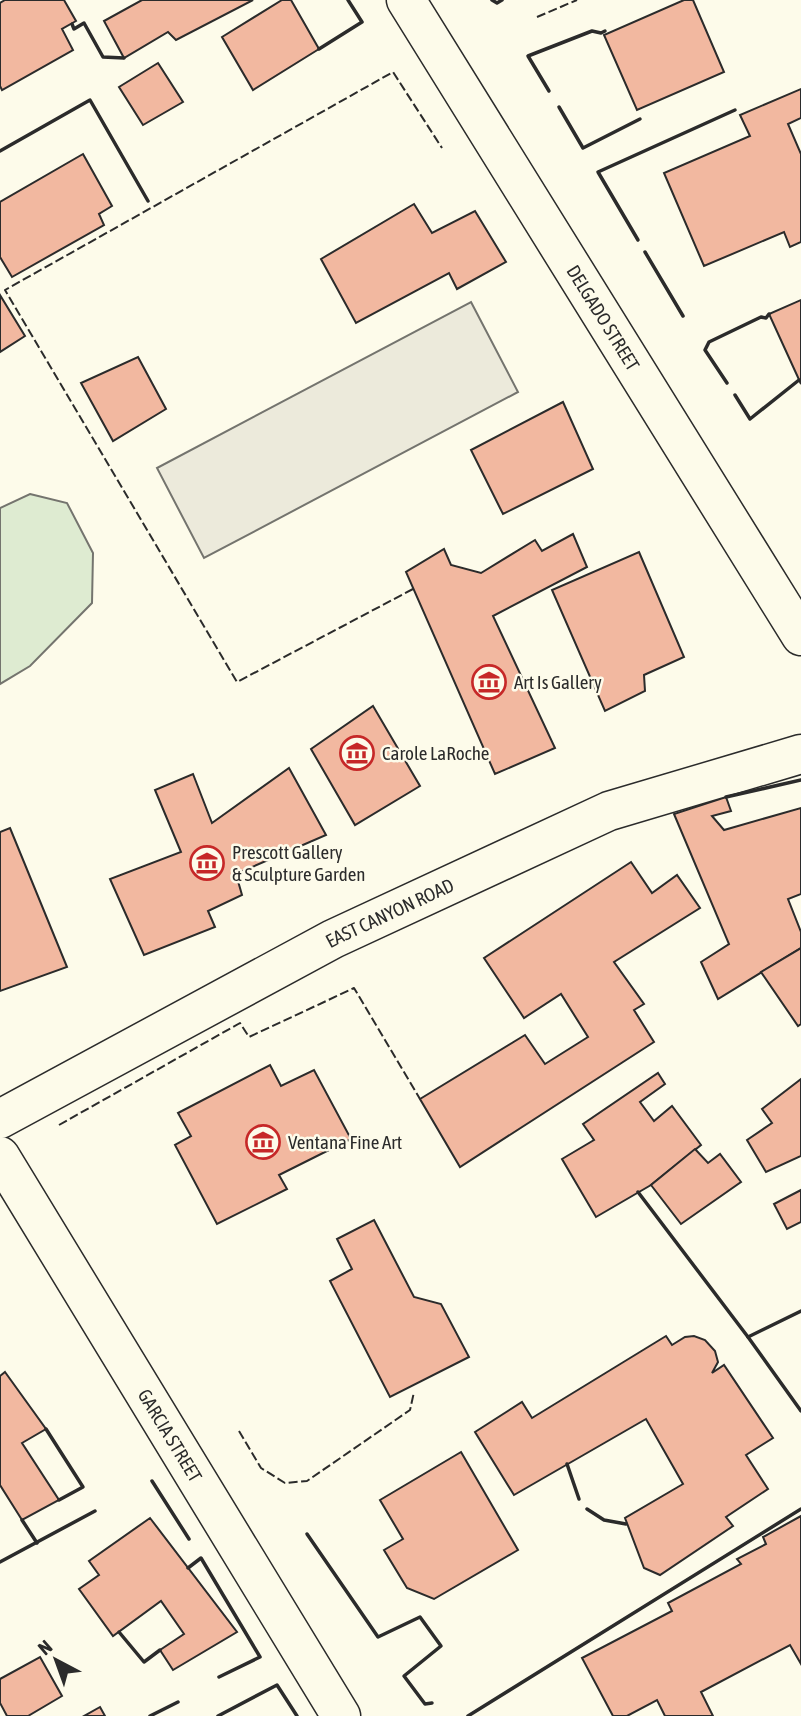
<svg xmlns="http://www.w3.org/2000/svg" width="801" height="1716" font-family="'Asap Condensed',sans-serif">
<rect width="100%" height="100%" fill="#fdfbea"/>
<path fill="#deebd1" stroke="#74746e" stroke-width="2" d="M30 494 67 503 93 553 92 603 30 666 0 684V508Z"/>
<path fill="#eceadb" stroke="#74746e" stroke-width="2" d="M471 302 518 392 204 558 157 468Z"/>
<g fill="#f2b8a0" stroke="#2b2b2b" stroke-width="2">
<path d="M5 0H64L76 21 62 29 73 50 2 90 0 86V3Z"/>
<path d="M142 0H253L176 40 168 32 124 58 104 21Z"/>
<path d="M282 0H291L319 49 253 90 222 37Z"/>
<path d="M684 0H693L724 72 637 110 604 35Z"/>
<path d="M158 63 183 102 143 125 119 87Z"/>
<path d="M801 89V118L788 124 801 154V242L790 247 784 232 704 266 664 173 750 136 740 115Z"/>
<path d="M83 154 112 206 99 214 104 225 12 277 0 257V202Z"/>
<path d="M414 204 432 233 475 211 506 262 457 289 449 273 356 323 321 259Z"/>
<path d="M0 295 25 336 0 352Z"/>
<path d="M801 300V384L769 314Z"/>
<path d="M138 357 166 409 113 441 81 383Z"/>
<path d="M563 402 593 469 503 514 471 450Z"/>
<path d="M573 534 587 567 493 616 555 748 495 774 406 572 444 549 451 565 481 573 535 540 542 551Z"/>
<path d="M639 552 684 657 644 675 645 691 605 711 552 590Z"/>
<path d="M373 706 420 786 355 825 311 749Z"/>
<path d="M289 768 326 835 236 874 242 895 208 911 215 927 144 955 110 879 181 852 155 790 193 774 212 823Z"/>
<path d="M726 797 731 811 712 816 724 830 801 808V894L788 899 801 932V948L718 999 701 962 729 944 674 814Z"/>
<path d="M10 828 67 967 0 991V832Z"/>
<path d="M631 862 652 893 677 875 700 908 614 962 644 1004 634 1010 654 1042 460 1167 420 1099 525 1035 545 1064 588 1037 561 994 524 1018 484 958Z"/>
<path d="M801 948V1024L798 1026 761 972Z"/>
<path d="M270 1065 281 1086 314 1070 351 1139 279 1175 287 1189 217 1224 175 1145 191 1136 178 1113Z"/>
<path d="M658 1073 665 1084 640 1102 654 1121 672 1106 701 1145 651 1185 596 1217 562 1159 594 1140 583 1124Z"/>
<path d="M801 1079V1156L766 1172 747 1140 772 1123 762 1109Z"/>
<path d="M695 1149 708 1163 720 1154 741 1182 681 1224 651 1185Z"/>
<path d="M801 1190V1222L787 1229 774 1204Z"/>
<path d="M374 1220 414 1297 441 1304 469 1357 390 1397 330 1281 352 1269 337 1239Z"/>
<path d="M666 1336 672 1345 685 1337 694 1336 705 1340 715 1351 718 1362 712 1373 724 1365 773 1438 746 1455 768 1489 726 1517 733 1526 660 1575 644 1568 625 1518 683 1484 646 1419 514 1495 475 1432 522 1402 532 1418Z"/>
<path d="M5 1372 46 1429 22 1443 59 1500 22 1520 0 1485V1376Z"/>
<path d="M461 1452 518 1550 434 1599 407 1588 384 1550 403 1539 380 1500Z"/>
<path d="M801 1516V1664L790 1645 701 1692 713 1716H665L657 1700 627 1716H613L582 1658 672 1611 668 1603 741 1564 737 1559 766 1544 763 1537Z"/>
<path d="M150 1518 237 1632 173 1670 160 1650 184 1634 161 1601 113 1636 79 1589 99 1575 89 1561Z"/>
<path d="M40 1657 62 1696 28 1716H7L0 1703V1679Z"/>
<path d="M100 1707 105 1716H84Z"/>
</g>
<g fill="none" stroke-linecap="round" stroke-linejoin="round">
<g stroke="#2b2b2b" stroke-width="41">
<g id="street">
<path id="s1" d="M406 0 801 636"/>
<path id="s2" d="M0 1119 333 939 609 811 801 754"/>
<path id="s3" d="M0 1156 341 1716"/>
</g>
</g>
<use href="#street" stroke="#fdfbea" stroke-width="38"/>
<g stroke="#2b2b2b" stroke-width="2" stroke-dasharray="9 3.5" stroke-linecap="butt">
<path d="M537 17 577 0"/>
<path d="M413 589 237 682 5 290 393 72 442 148"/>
<path d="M59 1125 240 1023 249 1037 354 988 420 1099"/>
<path d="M239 1431 261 1468 285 1483 307 1481 410 1410 414 1392"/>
</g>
<g stroke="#2b2b2b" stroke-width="3.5">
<path d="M492 0 497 3 502 0"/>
<path d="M72 24 74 29 84 23 103 57 124 58"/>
<path d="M319 49 362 22 348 0"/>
<path d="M549 91 528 56 592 31 601 33 605 31"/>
<path d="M559 107 583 148 640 119"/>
<path d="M0 151 90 100 148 201"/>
<path d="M638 240 598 172 735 110"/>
<path d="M645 252 683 316"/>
<path d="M727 383 705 350 709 342 761 317 766 318 769 314"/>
<path d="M735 395 750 419 799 380"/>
<path d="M726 797 801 780"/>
<path d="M638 1192 748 1337"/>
<path d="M801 1311 748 1337 801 1411"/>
<path d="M46 1429 83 1487 59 1500"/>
<path d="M567 1464 579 1499"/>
<path d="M152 1481 189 1539"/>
<path d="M587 1509 604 1520 626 1524"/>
<path d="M22 1520 37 1543"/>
<path d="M307 1534 378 1637 420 1617 441 1646 404 1676 425 1704 432 1703"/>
<path d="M0 1562 95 1511"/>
<path d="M188 1568 201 1558 260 1657 219 1677"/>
<path d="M119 1632 144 1662 160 1650"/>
<path d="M150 1716 178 1702"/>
<path d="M218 1716 277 1685 297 1716"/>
<path d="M468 1716 801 1509"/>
</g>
</g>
<defs>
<g id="museum-ring" transform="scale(1.75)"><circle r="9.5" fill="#fdfbea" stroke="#c62828" stroke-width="1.5"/><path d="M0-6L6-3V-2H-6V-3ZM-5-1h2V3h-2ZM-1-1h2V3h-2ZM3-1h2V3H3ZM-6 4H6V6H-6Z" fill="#c62828"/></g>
</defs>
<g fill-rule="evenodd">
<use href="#museum-ring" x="489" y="682"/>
<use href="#museum-ring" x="357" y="753"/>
<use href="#museum-ring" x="207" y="863"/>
<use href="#museum-ring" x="263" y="1142"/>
</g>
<g text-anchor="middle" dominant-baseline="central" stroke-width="5" stroke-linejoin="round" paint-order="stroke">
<g font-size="19" fill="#2b2b2b" stroke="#fdfbea">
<text stroke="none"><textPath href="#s1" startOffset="374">DELGADO STREET</textPath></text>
<text stroke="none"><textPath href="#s2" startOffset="441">EAST CANYON ROAD</textPath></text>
<text stroke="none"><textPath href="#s3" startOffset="327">GARCIA STREET</textPath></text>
</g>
<g font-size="19" fill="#2b2b2b" stroke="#fdfbea" text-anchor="start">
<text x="514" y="682">Art Is Gallery</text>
<text x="382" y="753">Carole LaRoche</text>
<text x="232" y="852">Prescott Gallery<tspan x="232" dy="22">&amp; Sculpture Garden</tspan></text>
<text x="288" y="1142">Ventana Fine Art</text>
</g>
</g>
<g transform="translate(56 1660) rotate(319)" stroke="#fdfbea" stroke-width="5" paint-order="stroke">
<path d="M0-5L12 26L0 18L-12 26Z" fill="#2b2b2b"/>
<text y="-10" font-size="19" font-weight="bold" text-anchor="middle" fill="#2b2b2b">N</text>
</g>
</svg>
